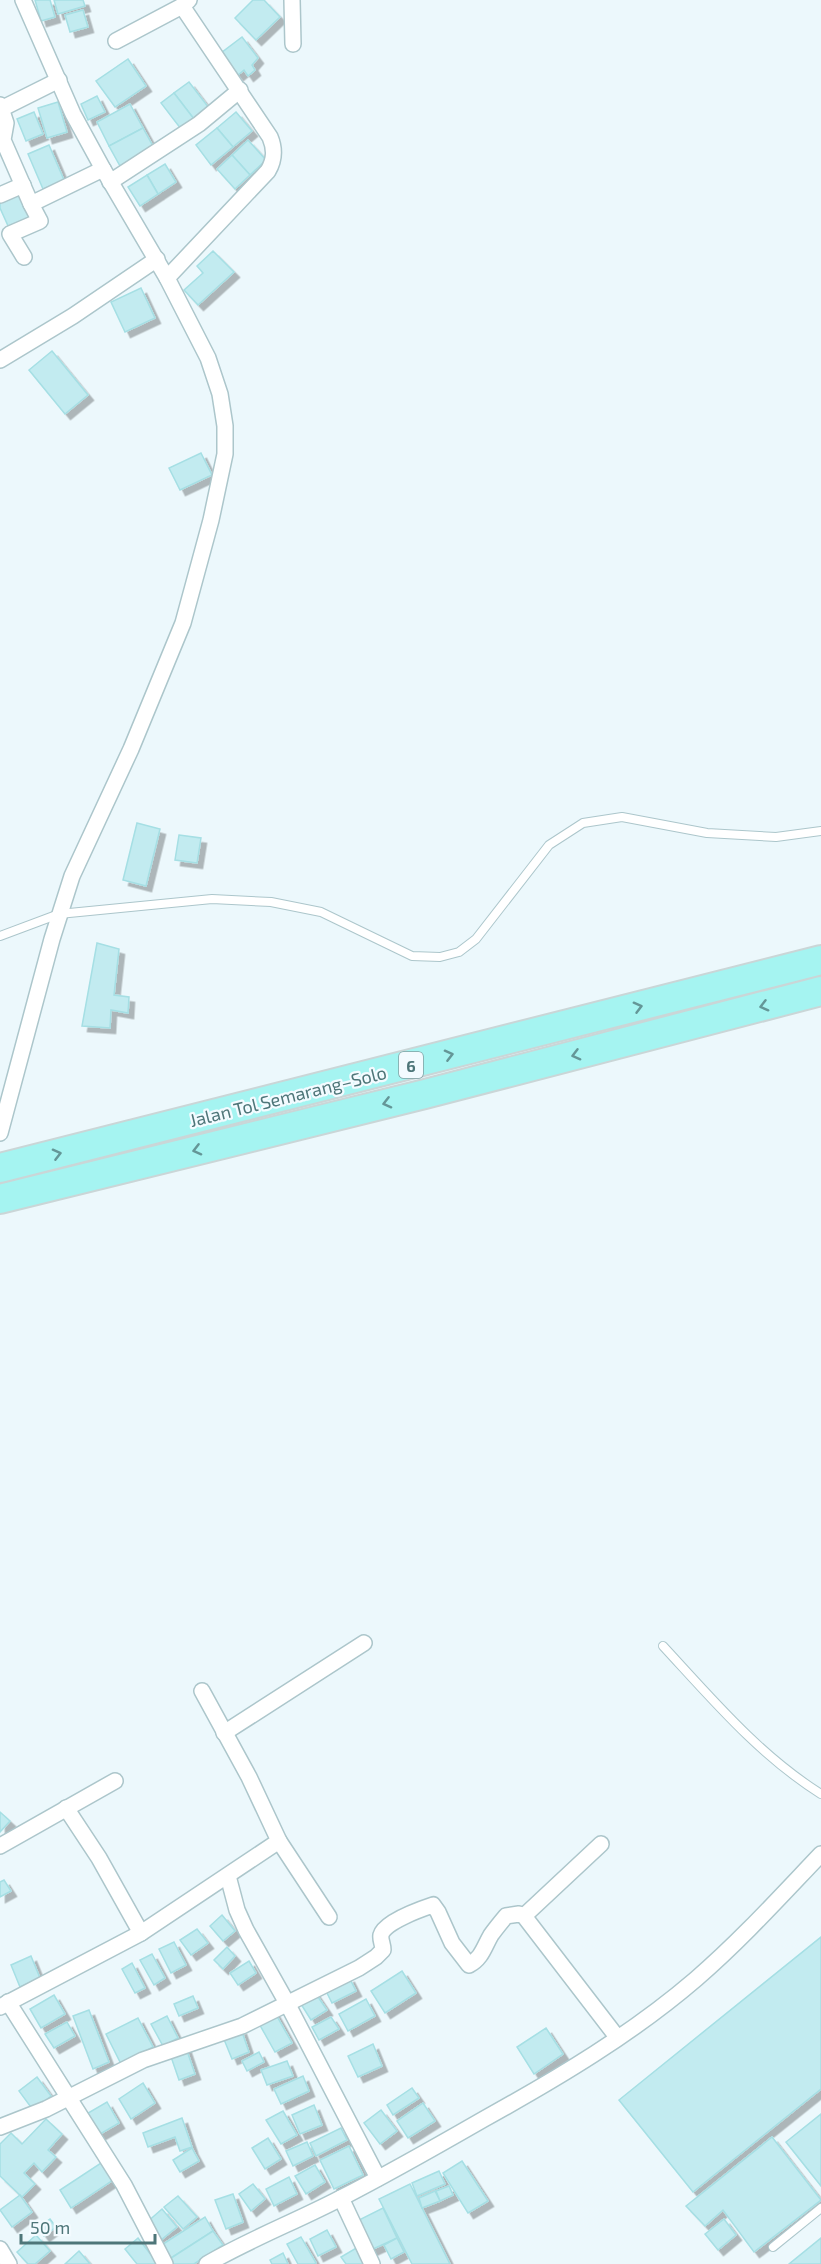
<svg xmlns="http://www.w3.org/2000/svg" width="821" height="2264" font-family="'Exo 2',sans-serif">
<defs>
<filter id="shadow"><feDropShadow dx="5.5" dy="5.5" stdDeviation="0" flood-color="#0004"/></filter>
</defs>
<rect width="100%" height="100%" fill="#ecf8fc"/>
<g fill="#c2ebf0" stroke="#a5dfe4" stroke-width="1.5" filter="url(#shadow)">
<path d="M35 0H50L55 17 41 21Z"/>
<path d="M54 0H83L85 6 58 14Z"/>
<path d="M253 0H264L280 17 256 40 235 18Z"/>
<path d="M83 10 88 27 70 32 65 15Z"/>
<path d="M242 37 258 58 252 65 255 70 248 76 244 70 238 75 221 53Z"/>
<path d="M128 59 146 86 115 107 96 81Z"/>
<path d="M189 82 209 108 194 119 174 93Z"/>
<path d="M174 93 194 119 181 129 161 103Z"/>
<path d="M97 96 105 112 88 120 81 104Z"/>
<path d="M58 102 67 132 47 138 38 108Z"/>
<path d="M130 104 143 128 109 146 97 122Z"/>
<path d="M34 112 43 134 26 141 17 119Z"/>
<path d="M236 112 252 131 233 147 217 128Z"/>
<path d="M143 128 154 148 120 166 109 146Z"/>
<path d="M217 128 233 147 211 165 196 145Z"/>
<path d="M248 140 266 160 250 175 232 155Z"/>
<path d="M49 145 64 180 43 189 28 154Z"/>
<path d="M232 155 250 175 235 189 217 169Z"/>
<path d="M165 164 176 182 158 194 147 175Z"/>
<path d="M147 175 158 194 140 206 128 187Z"/>
<path d="M21 190 33 218 9 228 0 208V199Z"/>
<path d="M213 251 234 272 198 305 184 290 203 273 197 266Z"/>
<path d="M141 288 155 318 125 332 111 302Z"/>
<path d="M52 351 88 395 65 414 29 370Z"/>
<path d="M201 453 212 475 180 490 169 468Z"/>
<path d="M137 823 160 829 146 886 123 880Z"/>
<path d="M179 835 201 838 197 863 175 860Z"/>
<path d="M97 943 119 949 114 995 129 997 128 1013 111 1010 110 1028 82 1026Z"/>
<path d="M0 1812 10 1821 0 1832Z"/>
<path d="M4 1880 11 1891 0 1897V1882Z"/>
<path d="M222 1915 235 1931 223 1941 210 1926Z"/>
<path d="M197 1929 208 1943 191 1955 180 1940Z"/>
<path d="M821 1937V2089L693 2192 619 2100Z"/>
<path d="M174 1942 186 1965 171 1973 159 1949Z"/>
<path d="M227 1947 235 1956 223 1969 214 1960Z"/>
<path d="M152 1954 165 1978 154 1985 140 1960Z"/>
<path d="M31 1956 40 1978 20 1987 11 1965Z"/>
<path d="M249 1961 256 1973 238 1985 230 1973Z"/>
<path d="M132 1963 145 1988 135 1993 122 1969Z"/>
<path d="M402 1971 416 1993 385 2013 371 1991Z"/>
<path d="M349 1977 356 1991 332 2003 325 1989Z"/>
<path d="M314 1991 327 2010 311 2020 299 2001Z"/>
<path d="M54 1995 65 2014 41 2028 30 2009Z"/>
<path d="M193 1996 198 2008 179 2016 174 2004Z"/>
<path d="M366 1999 375 2016 348 2031 339 2014Z"/>
<path d="M89 2010 109 2062 93 2069 73 2016Z"/>
<path d="M274 2011 292 2043 275 2052 257 2020Z"/>
<path d="M167 2016 178 2038 163 2046 151 2024Z"/>
<path d="M331 2017 339 2029 319 2040 312 2027Z"/>
<path d="M138 2018 153 2047 121 2064 106 2034Z"/>
<path d="M67 2022 75 2036 54 2048 45 2034Z"/>
<path d="M546 2028 563 2054 534 2074 517 2047Z"/>
<path d="M241 2029 249 2052 232 2059 223 2037Z"/>
<path d="M373 2044 382 2066 358 2077 348 2056Z"/>
<path d="M185 2045 195 2074 179 2080 169 2051Z"/>
<path d="M259 2052 264 2062 247 2071 242 2061Z"/>
<path d="M287 2061 293 2076 267 2085 261 2070Z"/>
<path d="M303 2076 309 2091 281 2104 274 2089Z"/>
<path d="M37 2077 51 2096 33 2110 19 2091Z"/>
<path d="M143 2083 155 2103 131 2119 119 2099Z"/>
<path d="M412 2088 419 2098 393 2115 387 2105Z"/>
<path d="M107 2102 119 2123 95 2137 83 2116Z"/>
<path d="M423 2103 435 2121 408 2138 397 2121Z"/>
<path d="M314 2105 322 2125 300 2134 292 2115Z"/>
<path d="M381 2110 397 2131 380 2144 364 2123Z"/>
<path d="M283 2111 297 2135 281 2144 266 2120Z"/>
<path d="M821 2114V2186L786 2142Z"/>
<path d="M182 2118 192 2147 180 2151 175 2137 148 2147 143 2133Z"/>
<path d="M46 2119 62 2134 48 2150 56 2157 42 2172 34 2163 24 2173 35 2184 22 2197 0 2176V2144L11 2133 22 2144Z"/>
<path d="M341 2128 347 2140 316 2156 310 2143Z"/>
<path d="M772 2137 821 2200 754 2252 723 2210 705 2226 686 2206Z"/>
<path d="M268 2138 281 2159 265 2169 252 2148Z"/>
<path d="M307 2142 313 2156 293 2166 286 2151Z"/>
<path d="M349 2146 363 2175 334 2189 320 2160Z"/>
<path d="M192 2148 199 2161 180 2172 173 2160Z"/>
<path d="M104 2161 116 2178 71 2208 60 2190Z"/>
<path d="M462 2161 488 2201 468 2213 443 2173Z"/>
<path d="M315 2165 325 2182 306 2194 295 2176Z"/>
<path d="M439 2171 445 2184 417 2196 412 2183Z"/>
<path d="M289 2177 297 2194 274 2206 266 2189Z"/>
<path d="M253 2184 265 2199 251 2211 239 2194Z"/>
<path d="M410 2184 450 2264H412L379 2199Z"/>
<path d="M449 2186 453 2195 440 2201 436 2191Z"/>
<path d="M435 2191 440 2201 422 2208 419 2198Z"/>
<path d="M233 2194 243 2222 226 2229 215 2200Z"/>
<path d="M20 2195 32 2212 12 2227 0 2210Z"/>
<path d="M178 2196 197 2217 183 2229 164 2207Z"/>
<path d="M383 2208 397 2238 371 2250 357 2221Z"/>
<path d="M162 2209 177 2227 161 2240 146 2223Z"/>
<path d="M205 2217 213 2231 168 2260 160 2246Z"/>
<path d="M50 2219 56 2227 44 2236 38 2228Z"/>
<path d="M724 2219 736 2235 718 2250 705 2234Z"/>
<path d="M327 2230 336 2247 318 2256 310 2239Z"/>
<path d="M213 2231 223 2245 194 2264H171L168 2260Z"/>
<path d="M36 2235 50 2251 35 2264H28L17 2252Z"/>
<path d="M301 2237 316 2263 314 2264H298L287 2244Z"/>
<path d="M138 2238 158 2264H137L125 2249Z"/>
<path d="M397 2238 404 2252 391 2259 384 2245Z"/>
<path d="M821 2238V2264H789Z"/>
<path d="M358 2247 369 2264H346L341 2257Z"/>
<path d="M79 2251 90 2264H65Z"/>
<path d="M283 2253 288 2264H272L270 2260Z"/>
</g>
<g fill="none" stroke-linecap="round" stroke-linejoin="round">
<g stroke="#acc6cb" stroke-width="10">
<g id="service">
<path d="M0 936 59 914 212 899 271 902 321 912 412 956 440 957 459 952 476 939 549 845 583 823 622 817 707 833 776 837 821 831"/>
<path d="M663 1646C712 1699 759 1755 821 1794"/>
<path d="M773 2247 821 2208"/>
</g>
</g>
<g stroke="#acc6cb" stroke-width="18">
<g id="minor">
<path d="M292 0 293 44"/>
<path d="M116 41 182 6"/>
<path d="M0 105 6 123 3 140 31 204 103 169"/>
<path d="M1 109 59 80"/>
<path d="M110 182 199 124 240 90"/>
<path d="M0 195 23 185"/>
<path d="M24 257 10 234 40 221 31 204"/>
<path d="M167 278 268 171C275 159 275 149 270 137L182 6 189 0"/>
<path d="M0 360 73 316 157 259"/>
<path d="M0 1133 52 939 72 876 131 749 183 623 211 520 225 454V426L220 394 208 358 167 278 103 169 73 114 23 0"/>
<path d="M224 1733 364 1643"/>
<path d="M66 1808 99 1858 141 1933"/>
<path d="M279 1841 329 1917"/>
<path d="M0 1846 115 1781"/>
<path d="M228 1876 237 1910 246 1930 287 2003 378 2178"/>
<path d="M524 1916 601 1844"/>
<path d="M8 2002 124 2185 165 2264"/>
<path d="M0 2007 141 1933 279 1841 249 1777 202 1691"/>
<path d="M0 2127 46 2109 143 2060 242 2026 359 1968 376 1957 383 1950C383 1944 380 1940 381 1935 384 1922 421 1909 433 1905L438 1912 452 1943 469 1965C482 1958 484 1947 491 1935 496 1928 501 1922 506 1916L519 1914 524 1916 617 2037"/>
<path d="M341 2198 372 2264"/>
<path d="M0 2249 9 2264"/>
<path d="M207 2264C250 2239 297 2221 341 2198 390 2173 437 2146 484 2119 558 2078 632 2034 696 1979 741 1940 780 1897 821 1854"/>
</g>
</g>
<g stroke="#cad6d7" stroke-width="32">
<g id="motorway">
<path d="M0 1168 821 960"/>
<path d="M0 1199 425 1094 821 991"/>
</g>
</g>
<use href="#service" stroke="#fff" stroke-width="8"/>
<use href="#minor" stroke="#fff" stroke-width="15"/>
<use href="#motorway" stroke="#a5f4f1" stroke-width="28"/>
</g>
<defs><path id="oneway-chevron" d="M-2-3.5L2.5 0L-2 3.5" fill="none" stroke-width="1.6" stroke-linecap="round" stroke-linejoin="round" transform="scale(1.5)"/></defs>
<g stroke="#649697">
<use href="#oneway-chevron" transform="translate(764 1006) rotate(165)"/>
<use href="#oneway-chevron" transform="translate(638 1007) rotate(-15)"/>
<use href="#oneway-chevron" transform="translate(449 1055) rotate(-14)"/>
<use href="#oneway-chevron" transform="translate(576 1055) rotate(165)"/>
<use href="#oneway-chevron" transform="translate(387 1103) rotate(166)"/>
<use href="#oneway-chevron" transform="translate(197 1150) rotate(166)"/>
<use href="#oneway-chevron" transform="translate(57 1154) rotate(-14)"/>
</g>
<g text-anchor="middle" dominant-baseline="central" stroke-width="4.5" stroke-linejoin="round" paint-order="stroke">
<rect fill="#f3fbff" stroke="#809ea1" stroke-width="1.5" x="399" y="1052" width="24" height="26" rx="4.5"/>
<g font-size="16" font-weight="bold" fill="#4e7679">
<text x="411" y="1065">6</text>
</g>
<g font-size="18" fill="#4e7679" stroke="#f3fbff">
<text transform="translate(288 1096) rotate(-14)">Jalan Tol Semarang–Solo</text>
</g>
</g>
<path d="M21 2234v9h134v-9" fill="none" stroke="#4e7679" stroke-width="3"/>
<text x="30" y="2234" font-size="18" fill="#4e7679" stroke="#f3fbff" stroke-width="4.5" paint-order="stroke">50 m</text>
</svg>
